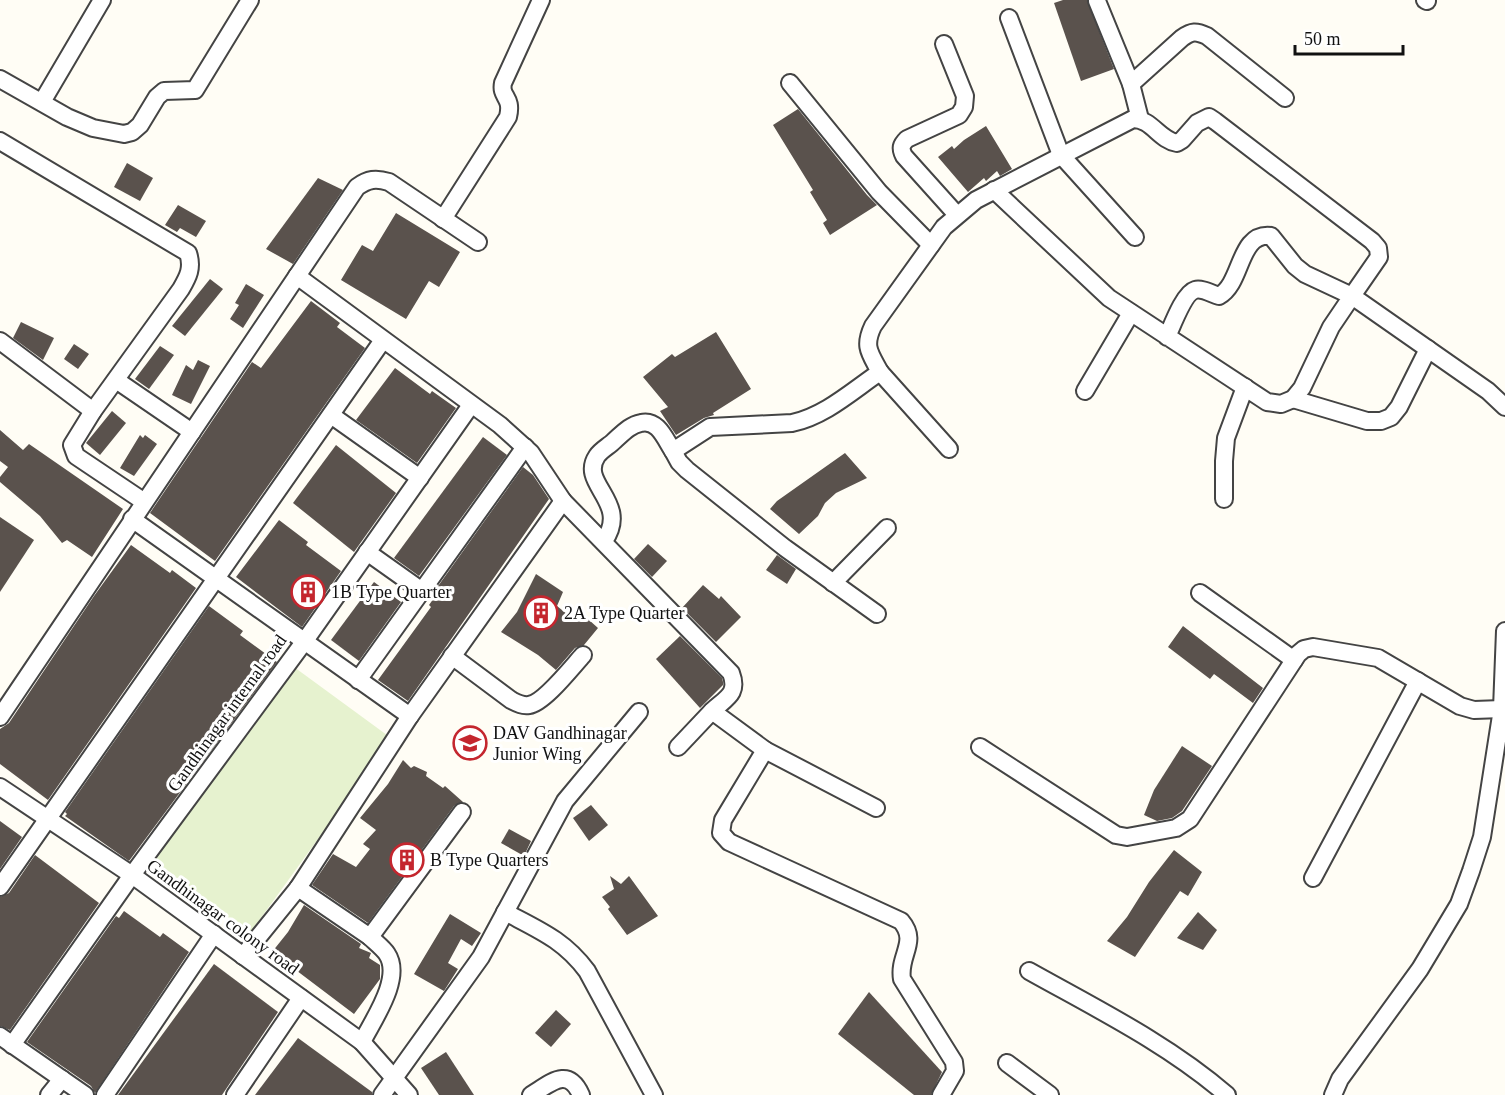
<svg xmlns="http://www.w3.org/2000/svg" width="1505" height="1095" font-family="'Times New Roman',serif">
<rect width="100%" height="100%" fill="#fffdf5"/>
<path fill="#e6f2cf" d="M294 667 391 738 250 933 152 862Z"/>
<g fill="#5a524d">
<path d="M1063 0H1087L1114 69 1081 81 1054 3Z"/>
<path d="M798 109 867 195 877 205 830 235 823 223 827 220 810 192 813 190 773 125Z"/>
<path d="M986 126 1012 169 1000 176 997 171 986 181 984 178 968 192 938 157 952 146 954 149 964 140Z"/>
<path d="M127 163 153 178 140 201 114 187Z"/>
<path d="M318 178 343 190 293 264 266 249Z"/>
<path d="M178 205 206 221 196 237 180 228 177 232 165 225Z"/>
<path d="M396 213 460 252 439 287 429 281 406 319 341 280 362 245 373 251Z"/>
<path d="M210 279 223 289 185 336 172 326Z"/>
<path d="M246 284 264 295 243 328 230 319 239 305 235 303Z"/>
<path d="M311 301 340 323 337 327 365 348 215 561 150 513 252 362 261 368Z"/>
<path d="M21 322 54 338 43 360 13 338Z"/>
<path d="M716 332 751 389 713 413 714 415 704 418 676 435 660 411 668 407 643 377 672 354 675 357Z"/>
<path d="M74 344 89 354 78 369 64 359Z"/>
<path d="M160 346 174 355 149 389 135 379Z"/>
<path d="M198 360 210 366 191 404 172 395 186 365 193 370Z"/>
<path d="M395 368 430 394 432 391 456 408 417 463 356 420Z"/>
<path d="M112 411 126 423 100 455 86 443Z"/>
<path d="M0 430 23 450 29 444 123 509 92 557 67 540 62 543 40 516 0 482V477L8 467 0 461Z"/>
<path d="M140 435 143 438 145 435 157 444 134 476 120 468Z"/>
<path d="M483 437 507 455 419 576 394 558Z"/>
<path d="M336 445 396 493 354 552 293 503Z"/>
<path d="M845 453 867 478 836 493 825 503 818 516 799 534 770 509 777 501Z"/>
<path d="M523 467 533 475 549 499 408 701 378 680 431 607 429 605 434 598 431 596Z"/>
<path d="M0 517 34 540 0 592Z"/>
<path d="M279 520 308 542 306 545 341 571 302 627 236 577Z"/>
<path d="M648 544 667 561 652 577 634 559Z"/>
<path d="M131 545 170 573 172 570 196 588 48 800 0 764V729L9 723 94 596Z"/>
<path d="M777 555 796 569 787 584 766 570Z"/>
<path d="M536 574 563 592 557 606 573 619 579 611 598 628 584 645 575 648 556 670 538 655 501 632 517 612Z"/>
<path d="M374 582 401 602 359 661 331 640Z"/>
<path d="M703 585 719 599 721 596 741 617 716 642 682 608Z"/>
<path d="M209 606 243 631 240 635 277 662 129 861 65 816 67 814 65 812Z"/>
<path d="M1183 626 1263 688 1253 703 1214 674 1210 679 1168 647Z"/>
<path d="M680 636 722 678 723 682V685L700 708 656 659Z"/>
<path d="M1182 746 1212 766 1182 811 1172 818 1157 821 1144 815 1154 790Z"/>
<path d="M403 760 411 768 414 766 427 772 426 776 443 788 445 786 463 802 454 806 368 923 312 885 333 854 356 867 370 849 363 844 376 830 360 818 388 784Z"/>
<path d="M591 805 608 825 589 841 573 818Z"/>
<path d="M0 821 22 837 0 869Z"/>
<path d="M509 829 531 841 524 856 501 843Z"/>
<path d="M1174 850 1202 872 1188 896 1180 891 1135 957 1107 941 1127 917 1149 882Z"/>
<path d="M35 855 99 903 10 1030 0 1026V897L9 893Z"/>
<path d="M610 876 621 884 629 876 658 916 627 935 608 909 610 907 602 897 614 889Z"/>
<path d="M304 905 361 944 359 948 371 953 369 958 380 965V979L354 1014 272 952 288 932Z"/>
<path d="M124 911 160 937 163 933 189 952 95 1093 91 1086 27 1042 116 916 119 918Z"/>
<path d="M1198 912 1217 930 1203 950 1177 938Z"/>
<path d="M450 914 481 933 472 946 461 939 448 963 458 969 444 991 414 974Z"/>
<path d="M214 964 278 1012 222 1095H118Z"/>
<path d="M869 992 942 1072 931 1095H914L838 1034Z"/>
<path d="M556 1010 571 1024 551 1047 535 1033Z"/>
<path d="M298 1038 372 1092V1095H255Z"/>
<path d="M446 1052 474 1095H439L421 1068Z"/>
</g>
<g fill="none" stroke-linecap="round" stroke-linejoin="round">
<g stroke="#444" stroke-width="20">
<g id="street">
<path d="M1425 0 1427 1"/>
<path d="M1097 1 1131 84 1140 119"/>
<path d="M1009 18 1061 155 1135 237"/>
<path d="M944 44 965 96 964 107 959 115 907 139C901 145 900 148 904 156L957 215"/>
<path d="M0 79 67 117 93 128 124 134 132 132 140 125 157 97 164 91 195 90 250 0"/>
<path d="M790 83 879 192 931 245"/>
<path d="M1131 84 1182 38C1192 31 1196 31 1207 36L1285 98"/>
<path d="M42 102 102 0"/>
<path d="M0 141 188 253C193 268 188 277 181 289L93 411 72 445 76 456 143 501"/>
<path d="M994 190 1109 298 1267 402 1281 404 1293 399 1302 388 1331 327 1352 296 1305 274 1295 266 1271 236C1238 232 1243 283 1219 296 1212 294 1202 288 1195 290 1184 293 1172 326 1167 337"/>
<path d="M443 219 508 117C513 96 500 98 503 83L541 0"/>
<path d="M297 276 500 425 531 453 563 501"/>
<path d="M0 341 93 411"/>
<path d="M880 372 949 449"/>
<path d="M116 380 192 432"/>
<path d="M1085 391 1131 313"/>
<path d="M1293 399 1367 421H1381L1391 417 1399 407 1428 349"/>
<path d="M331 415 420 478"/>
<path d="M673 451 679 462 687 470 785 548 877 614"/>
<path d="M1224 499V461L1226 438 1245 387"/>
<path d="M132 519 410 716"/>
<path d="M604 541C631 502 578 484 597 456 601 450 609 446 614 441 623 433 630 425 641 423 658 419 665 439 673 451L710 427 792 423C825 416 852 391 880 372 870 353 863 347 873 326L944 227 976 200 1133 119C1152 119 1159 140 1177 143L1182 140 1197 123 1209 117 1215 121 1372 241 1378 248 1379 257 1352 296 1488 391 1505 407"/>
<path d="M367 552 422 591"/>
<path d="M833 583 887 528"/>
<path d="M1200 593 1294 660"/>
<path d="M452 656 511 700C517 703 522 706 529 705 544 703 572 667 583 655"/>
<path d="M358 680 525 447"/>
<path d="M0 717 357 187C368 179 376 178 389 182L478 242"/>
<path d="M678 747 712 711"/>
<path d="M980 747 1116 835 1127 837 1176 828 1190 819 1298 654 1304 649 1313 647 1378 658 1460 706 1474 710 1502 709"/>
<path d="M765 750 876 808"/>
<path d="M0 787 132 875 362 1042 409 1095"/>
<path d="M1313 878 1418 681"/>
<path d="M0 887 383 340"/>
<path d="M298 888 370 937 462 812"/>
<path d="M505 912C539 930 564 940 587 971L654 1095"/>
<path d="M243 956 298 888 410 716 563 501 731 673C739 694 726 698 712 711L765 750 723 820 721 833 729 842 901 921C919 942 898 955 902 979L954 1062 955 1071 941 1095"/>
<path d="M1029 971C1097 1009 1168 1044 1227 1095"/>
<path d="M0 1036 85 1095"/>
<path d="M362 1042C373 1020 403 978 387 954 383 948 375 942 370 937"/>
<path d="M12 1045 132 875 304 642 471 405"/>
<path d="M1007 1063 1050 1095"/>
<path d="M49 1095 62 1079"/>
<path d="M105 1095 214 934"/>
<path d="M235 1095 301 998"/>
<path d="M382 1095 481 957 565 801 639 712"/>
<path d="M531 1095C551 1083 568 1066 581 1095"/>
<path d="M1333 1095 1340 1079 1420 969 1459 904 1471 871 1482 837 1502 709 1505 631"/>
</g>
</g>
<use href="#street" stroke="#fff" stroke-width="16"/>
</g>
<defs>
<g id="building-ring" transform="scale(1.725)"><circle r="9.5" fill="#fff" stroke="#c4262e" stroke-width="1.5"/><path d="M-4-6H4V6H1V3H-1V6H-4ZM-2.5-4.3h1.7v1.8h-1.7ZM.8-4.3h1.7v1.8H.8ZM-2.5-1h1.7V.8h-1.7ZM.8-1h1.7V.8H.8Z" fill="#c4262e"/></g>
<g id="school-ring" transform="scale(1.725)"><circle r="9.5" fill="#fff" stroke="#c4262e" stroke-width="1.5"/><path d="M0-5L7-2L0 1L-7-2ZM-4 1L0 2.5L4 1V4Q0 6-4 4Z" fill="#c4262e"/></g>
</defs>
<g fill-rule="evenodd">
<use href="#building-ring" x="308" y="592"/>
<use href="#building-ring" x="541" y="613"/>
<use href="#school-ring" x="470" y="743"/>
<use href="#building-ring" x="407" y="860"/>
</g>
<g text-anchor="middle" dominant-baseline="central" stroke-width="6" stroke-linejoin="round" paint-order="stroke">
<g font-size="18" fill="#111" stroke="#fff" text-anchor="start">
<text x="331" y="592">1B Type Quarter</text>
<text x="564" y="613">2A Type Quarter</text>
<text x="493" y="733">DAV Gandhinagar<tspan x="493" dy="21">Junior Wing</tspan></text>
<text x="430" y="860">B Type Quarters</text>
</g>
<g font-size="18" fill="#111" stroke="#fff">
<text transform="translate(227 713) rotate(-54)">Gandhinagar internal road</text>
<text transform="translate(223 917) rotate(36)">Gandhinagar colony road</text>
</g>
</g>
<path d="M1295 45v9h108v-9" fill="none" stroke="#111111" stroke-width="3"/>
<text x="1304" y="45" font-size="18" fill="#111111" stroke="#ffffff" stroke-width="4.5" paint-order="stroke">50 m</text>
</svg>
